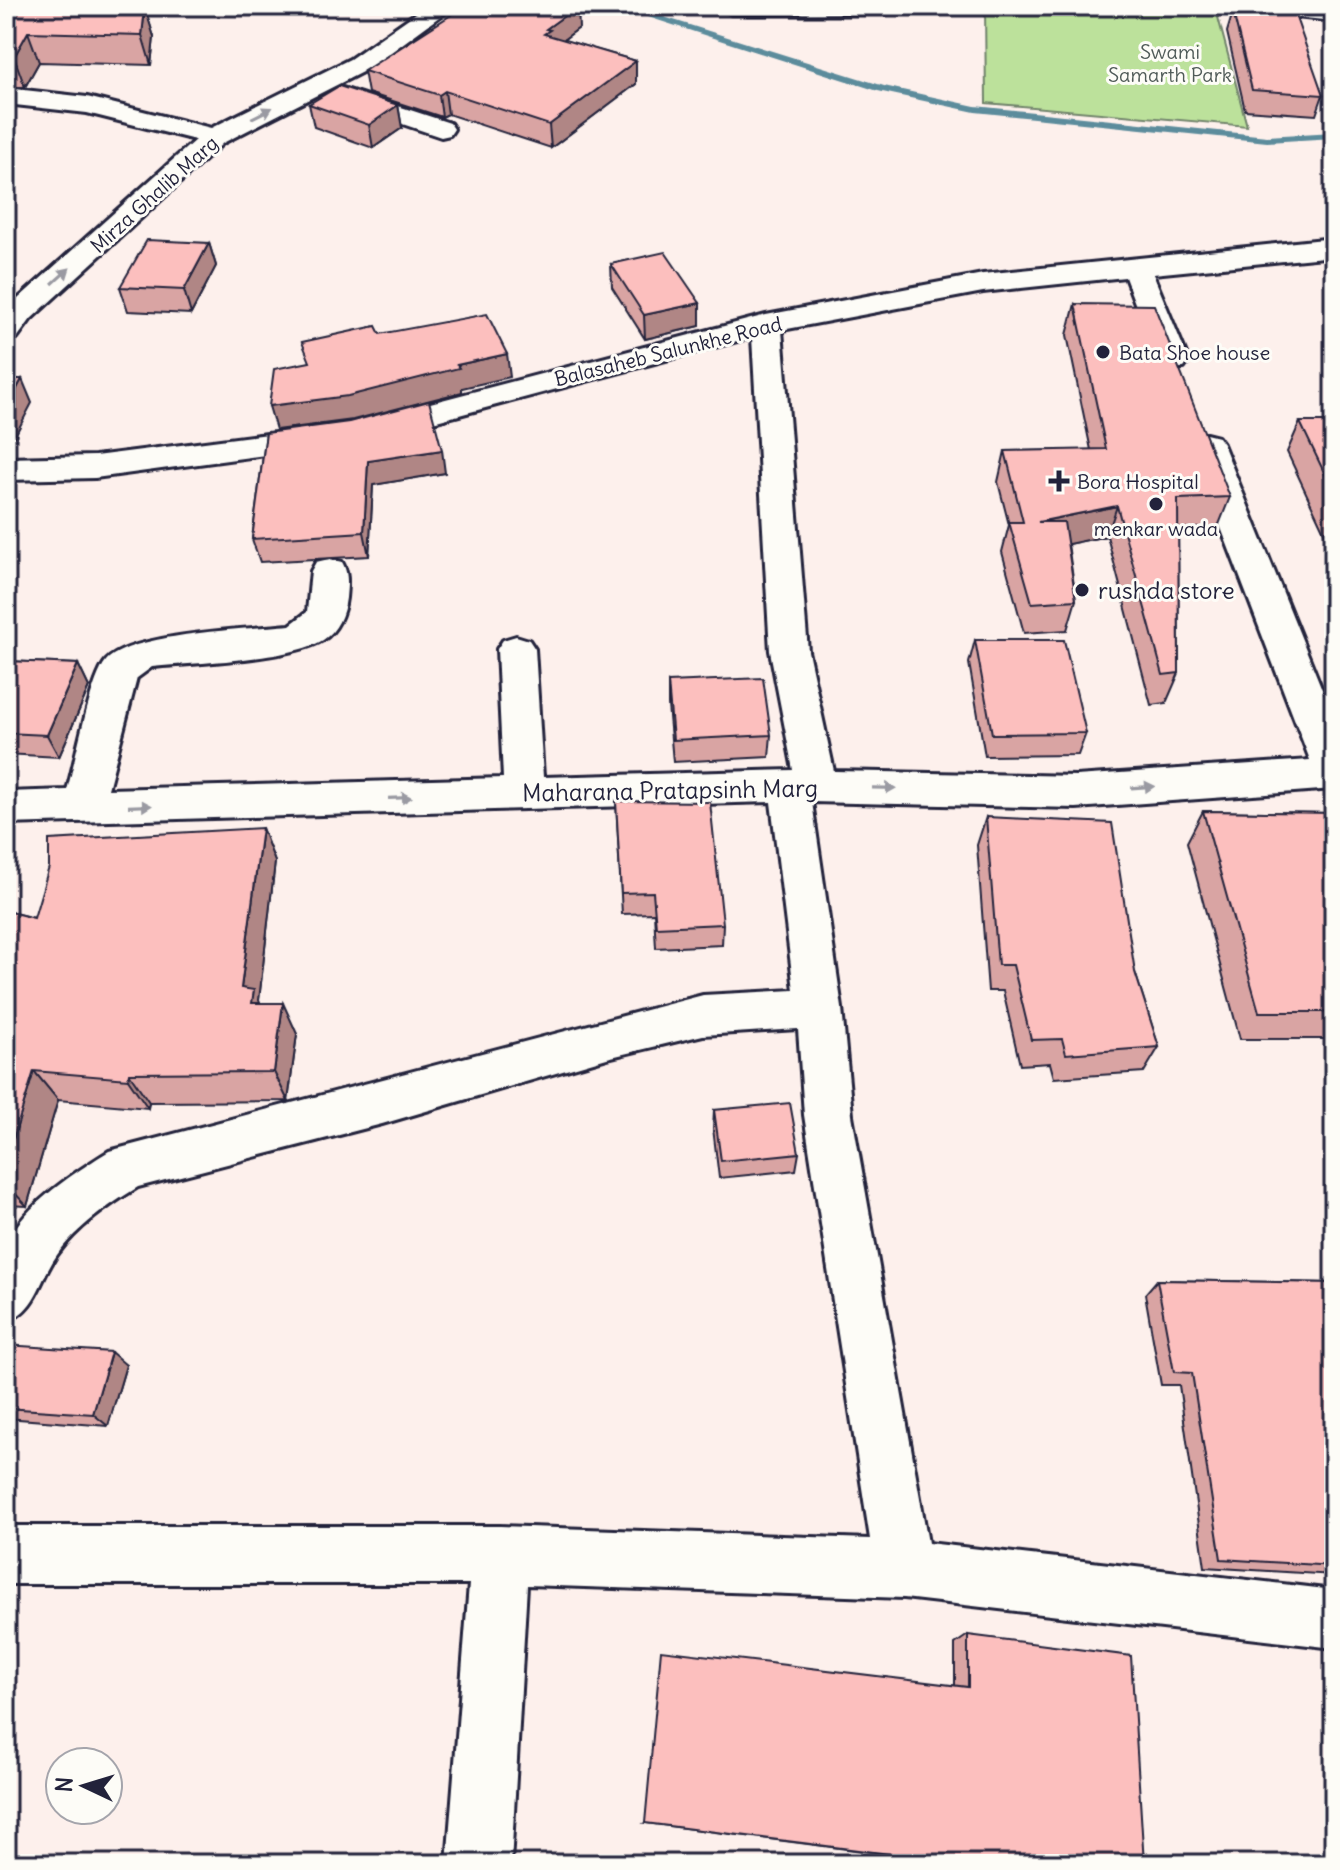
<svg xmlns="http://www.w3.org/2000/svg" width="1340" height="1870" font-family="Delius,sans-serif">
<rect width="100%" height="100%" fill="#fdf0ec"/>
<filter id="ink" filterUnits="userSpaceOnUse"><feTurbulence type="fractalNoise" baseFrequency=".0125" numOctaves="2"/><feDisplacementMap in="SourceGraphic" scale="16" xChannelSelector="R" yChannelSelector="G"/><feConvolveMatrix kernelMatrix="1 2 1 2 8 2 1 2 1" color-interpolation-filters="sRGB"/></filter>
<g filter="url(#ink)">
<path fill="#bce19b" stroke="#6f826b" stroke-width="2" d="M985 6H1215L1247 126 986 103Z"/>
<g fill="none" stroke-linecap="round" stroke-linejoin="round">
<path fill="#5c8c9c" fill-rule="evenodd" d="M614 6H629L884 86 975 106 1267 136 1334 132V138L1267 142 975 112 878 91Z"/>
<g stroke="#22223b" stroke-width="6">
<g id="minor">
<path d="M426 6H454L368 69 223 143 31 319 17 338 6 340V311L9 307 195 140 87 113 6 104V88L87 97 211 128 350 59Z"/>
<path d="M900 6 888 13 731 14 719 7Z"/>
<path d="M1245 6 1334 7V21L1257 13Z"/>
<path d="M343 88 450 123 454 129 450 135 441 137 334 101 330 96Z"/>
<path d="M1334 238V256L1153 274 1189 361 1184 368H1162L1157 361 1125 277 983 292 782 330 808 651 834 771 1076 776 1310 760 1189 444 1194 437 1206 434 1218 437 1223 444 1334 719V789L1076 808 812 802 842 1008 852 1115 928 1543 1334 1590V1648L904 1598 527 1585 511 1864H447L469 1584H6V1526H500L870 1539 804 1115 798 1029 703 1035 607 1058 382 1124 138 1187C109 1205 77 1227 57 1255 38 1282 38 1309 6 1322 6 1300 0 1269 6 1248 16 1210 77 1171 109 1151L703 995 794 990 771 802 6 824V792L67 790C75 763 90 680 106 661 131 633 250 629 290 625L307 612 311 571 316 562 329 559 342 562C349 574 347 585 346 598 344 614 337 631 323 640 291 660 193 663 152 667L137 678 108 789 503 778 497 649 503 640 516 636 529 640 535 649 543 777 793 770 770 651 752 337 354 443 95 478 6 480V458L95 456 354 423 766 315 983 274Z"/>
</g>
</g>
<use href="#minor" fill="#fdfcf7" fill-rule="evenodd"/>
</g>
<g fill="#d9a4a3" stroke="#22223b" stroke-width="2">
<path d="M6 6 145 8 154 37 151 65 39 62 25 87H6Z"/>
<path d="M1233 12 1323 95 1316 115 1245 110 1227 32Z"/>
<path d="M579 28 563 40 636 61V84L551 148 448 114 442 117 368 93 364 71Z"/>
<path d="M309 104 398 105 402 128 373 148 314 127Z"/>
<path d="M209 243 216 266 191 314 128 311 120 287Z"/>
<path d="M611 264 700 303V326L645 339 612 287Z"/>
<path d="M1075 304 1230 497 1218 527 1178 529 1179 673 1166 703 1151 705 1107 536 1068 544 1076 600 1067 630 1024 633 1002 552 1009 525 998 482 1005 451 1091 450 1067 335Z"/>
<path d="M1300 422H1334V553L1287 452Z"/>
<path d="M266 433 445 473 373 485 369 556 260 562 252 539Z"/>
<path d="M975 640 1086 733 1078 755 985 756 969 663Z"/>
<path d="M6 661 78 664 89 687 59 757 6 754Z"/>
<path d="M668 682 771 735 769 757 673 762 668 705Z"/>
<path d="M616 801 723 924 722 945 656 948 654 913 622 914Z"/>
<path d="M1203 811 1334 813V1039H1240L1187 842Z"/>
<path d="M986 817 1135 972 1159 1047 1144 1072 1054 1078 1050 1063 1020 1065 1003 991H988L977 845Z"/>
<path d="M262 828 275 862 259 1000 260 1003 297 1034 288 1101 149 1102 148 1108 58 1100 27 1206 6 1205V911L34 918Z"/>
<path d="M714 1110 799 1153 796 1170 719 1178 713 1128Z"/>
<path d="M1157 1280 1334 1283V1575L1205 1567 1179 1385H1161L1145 1294Z"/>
<path d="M6 1345 126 1365 108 1426 6 1418Z"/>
<path d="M968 1635 1144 1864H956V1863L645 1823 955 1685V1644Z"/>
</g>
<g fill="#b08685" stroke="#22223b" stroke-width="2">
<path d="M578 6 579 28 551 49 546 56V29Z"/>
<path d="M145 8 154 37 151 65 142 35Z"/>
<path d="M28 32 39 62 25 87 14 57Z"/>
<path d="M636 61V84L551 148 549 125Z"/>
<path d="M445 91 448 114 442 117 439 95Z"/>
<path d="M398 105 402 128 373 148 369 125Z"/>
<path d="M209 243 216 266 191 314 184 290Z"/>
<path d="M700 303V326L645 339 644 315Z"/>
<path d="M507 354 510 377 462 388V392L353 420 276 430 269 406Z"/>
<path d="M22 379 32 403 6 453V409Z"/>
<path d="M442 450 445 473 373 485 369 556 364 532 368 461Z"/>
<path d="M1117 506 1107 536 1030 552 1038 522Z"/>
<path d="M78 664 89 687 59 757 47 735Z"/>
<path d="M262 828 275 862 259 1000 269 1021 267 1034 241 988Z"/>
<path d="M283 1003 297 1034 288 1101 274 1072Z"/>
<path d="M34 1071 58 1100 27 1206 6 1184V1162Z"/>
<path d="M129 1073 149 1102 148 1108 128 1079Z"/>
<path d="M111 1352 126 1365 108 1426 93 1414Z"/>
</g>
<g fill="#fcbfbe" stroke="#22223b" stroke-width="2">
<path d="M6 6H136L145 8 142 35 28 32 14 57H6Z"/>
<path d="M465 6H578L546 29 550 30 544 34 636 61 549 125 445 91 439 95 364 71Z"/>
<path d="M1233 12 1295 15 1323 95 1252 90Z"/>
<path d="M339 86 398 105 369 125 309 104Z"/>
<path d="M147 240 209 243 184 290 120 287Z"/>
<path d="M665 252 700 303 644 315 611 264Z"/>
<path d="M1075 304 1154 305 1230 497 1178 499 1179 673 1163 675 1117 506 1038 522H1064L1076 600 1032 603 1009 522H1023L1005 451 1106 449Z"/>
<path d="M487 314 507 354 457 365 459 368 348 396 269 406 274 369 310 362 302 342 376 326 380 334Z"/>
<path d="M6 379H22L6 409Z"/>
<path d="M429 401 442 450 368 461 364 532 252 539 266 433 349 422Z"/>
<path d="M1300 422H1334V493Z"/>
<path d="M975 640H1064L1086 733 992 734Z"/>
<path d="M6 661 78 664 47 735 6 733Z"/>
<path d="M763 678 771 735 673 740 668 682Z"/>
<path d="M616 801 710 802 723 924 656 927 653 892 621 893Z"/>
<path d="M1203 811 1334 813V1012H1259Z"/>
<path d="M986 817 1112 823 1135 972 1159 1047 1066 1054 1062 1039 1031 1040 1013 965H998Z"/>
<path d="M262 828 241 988 254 990 252 1003H283L274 1072 129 1073 128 1079 34 1071 6 1162V911L34 918 49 867V840Z"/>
<path d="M790 1103 799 1153 721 1161 714 1110Z"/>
<path d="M1157 1280 1334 1283V1566L1221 1559 1192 1373 1174 1372Z"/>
<path d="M6 1345 111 1352 93 1414 6 1408Z"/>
<path d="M968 1635 1131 1656 1144 1864H969L645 1823 661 1650 968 1687Z"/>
</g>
<defs><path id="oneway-solid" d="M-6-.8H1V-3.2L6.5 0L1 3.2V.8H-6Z" transform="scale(2)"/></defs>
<g fill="#9a9aa2">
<use href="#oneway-solid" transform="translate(262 113) rotate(-27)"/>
<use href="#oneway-solid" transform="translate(61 276) rotate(-42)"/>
<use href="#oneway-solid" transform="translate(1143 787) rotate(-4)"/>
<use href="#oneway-solid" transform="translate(884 788) rotate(1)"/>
<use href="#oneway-solid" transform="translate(400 798) rotate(-2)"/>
<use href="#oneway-solid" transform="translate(140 806) rotate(-2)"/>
</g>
</g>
<g fill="#22223b" stroke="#fdfcf7" stroke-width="3">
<circle cx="1103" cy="352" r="8"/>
<path d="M1055 469h8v8h8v8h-8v8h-8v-8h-8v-8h8z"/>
<circle cx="1156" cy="504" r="8"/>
<circle cx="1082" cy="590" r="8"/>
</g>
<g text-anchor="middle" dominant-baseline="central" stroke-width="6" stroke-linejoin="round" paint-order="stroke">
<g font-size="20" fill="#505b58" stroke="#fdfcf7">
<text x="1170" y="51">Swami<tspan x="1170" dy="23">Samarth Park</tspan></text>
</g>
<g font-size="20" fill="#22223b" stroke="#fdfcf7">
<text transform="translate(154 194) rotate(-42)">Mirza Ghalib Marg</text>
<text transform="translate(668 351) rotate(-14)">Balasaheb Salunkhe Road</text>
</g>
<g font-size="20" fill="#22223b" stroke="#fdfcf7" text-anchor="start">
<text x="1119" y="352">Bata Shoe house</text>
<text x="1077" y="481">Bora Hospital</text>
<text x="1156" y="528" text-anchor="middle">menkar wada</text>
</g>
<g font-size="24" fill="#22223b" stroke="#fdfcf7" text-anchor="start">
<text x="1098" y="590">rushda store</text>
</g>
<g font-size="24" fill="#22223b" stroke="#fdfcf7">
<text transform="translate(670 790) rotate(-1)">Maharana Pratapsinh Marg</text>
</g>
</g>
<rect width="1340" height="1870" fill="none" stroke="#fdfcf7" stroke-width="32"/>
<rect x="16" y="16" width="1308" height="1838" fill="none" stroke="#22223b" stroke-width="3" filter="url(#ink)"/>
<g transform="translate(84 1786) rotate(274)"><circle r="38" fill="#fdfcf7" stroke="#a5a5ac" stroke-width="2"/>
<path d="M0-6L14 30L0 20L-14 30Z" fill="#22223b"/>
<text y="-12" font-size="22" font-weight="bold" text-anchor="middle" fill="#22223b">N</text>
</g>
</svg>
